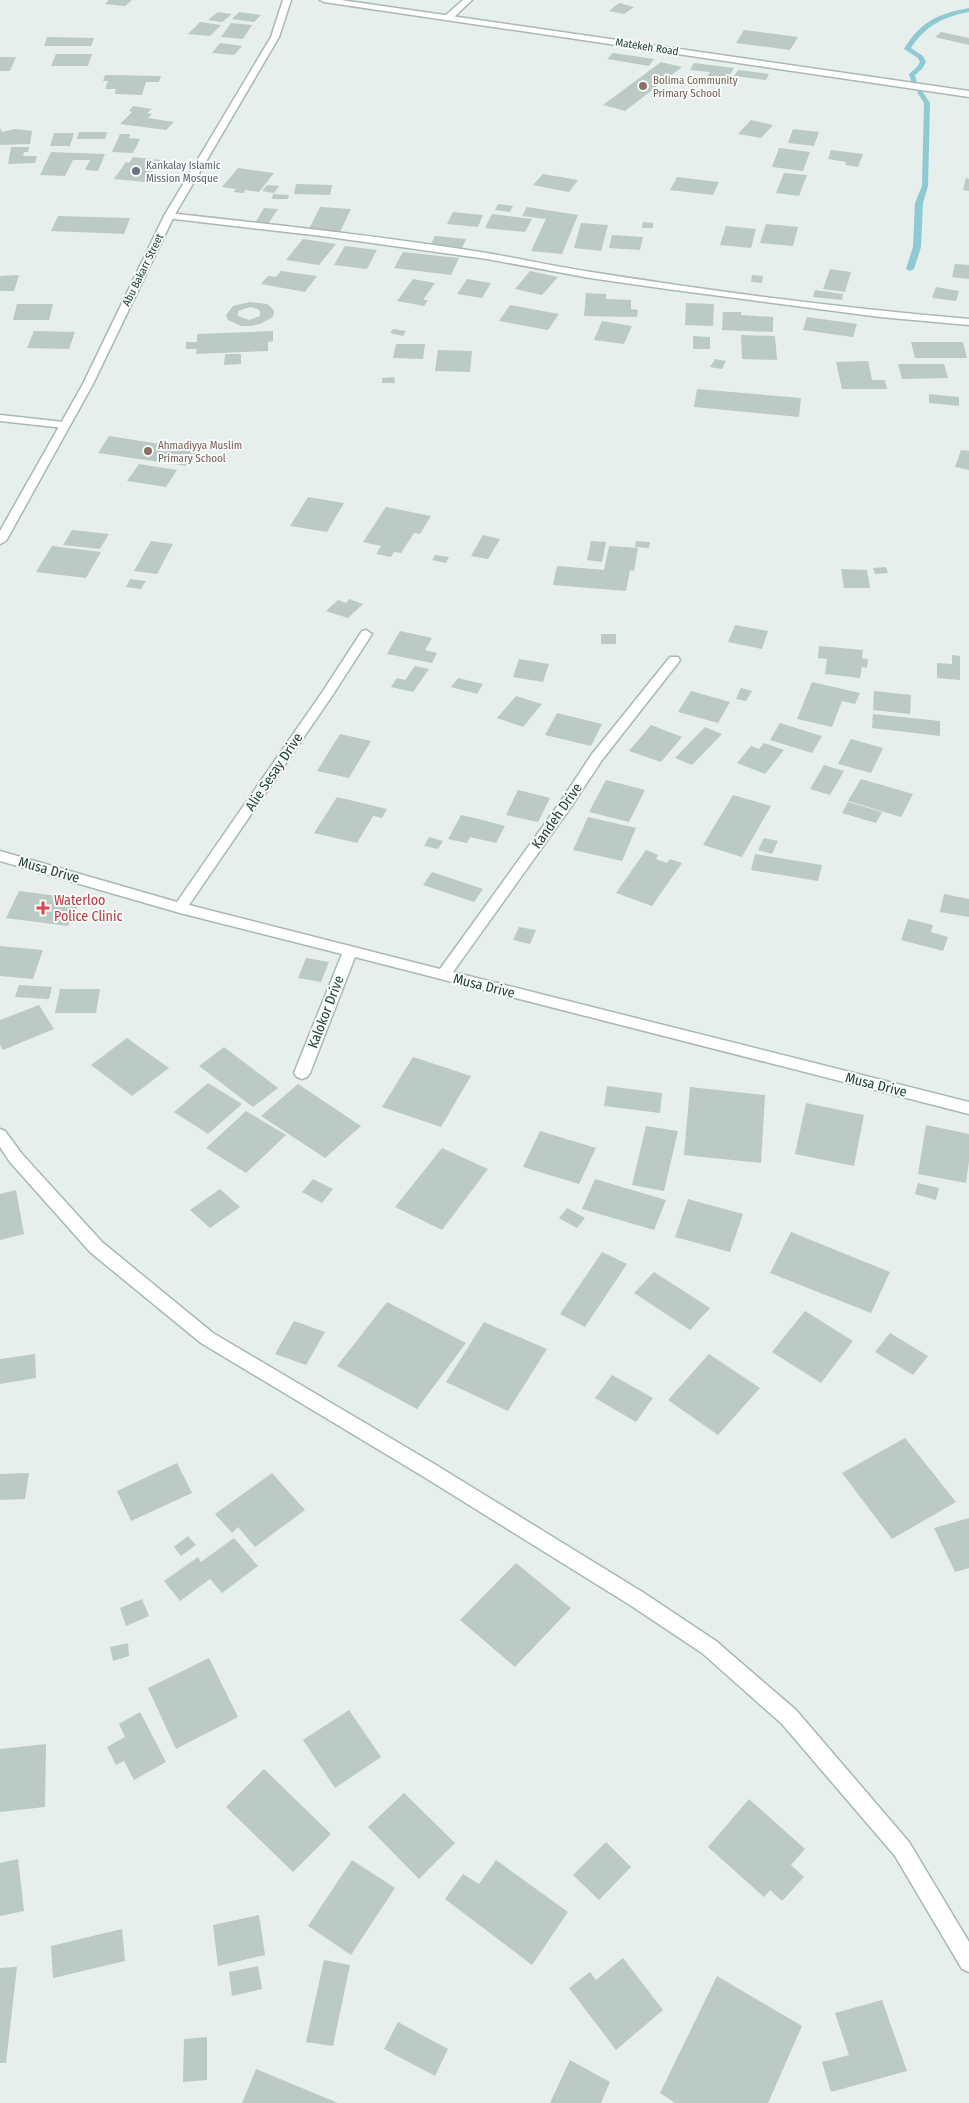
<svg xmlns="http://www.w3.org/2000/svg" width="969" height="2103" font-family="'Fira Sans Condensed',sans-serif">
<rect width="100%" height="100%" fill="#e6efeb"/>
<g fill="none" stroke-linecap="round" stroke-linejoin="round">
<g fill="#8ec9d4" fill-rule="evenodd">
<path d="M969 8V12C943 17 925 26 911 48L923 56 926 62 922 69 915 75 917 83 912 84 909 74 917 67 920 62 918 58 904 49C921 21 938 14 969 8Z"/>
<path d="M920 90 922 91 930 103 928 186 923 203 921 247 914 269 910 271 906 269 913 247 915 203 922 186 924 103 917 92Z"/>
</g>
</g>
<g fill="#bbcac4" fill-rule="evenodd">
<path d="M109 0H132L125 6 105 4Z"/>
<path d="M619 3 634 7 624 14 609 11Z"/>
<path d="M218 12 232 14 222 22 208 20Z"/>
<path d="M239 12 261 15 254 22 232 19Z"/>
<path d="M200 22 221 25 210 36 188 34Z"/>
<path d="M231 23 252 25 243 39 221 37Z"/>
<path d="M744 30 798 37 790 50 736 43Z"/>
<path d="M941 32 969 38V45L935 37Z"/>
<path d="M47 37 94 38 91 46H44Z"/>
<path d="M220 43 242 46 234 55 212 53Z"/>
<path d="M613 53 654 59 649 66 607 59Z"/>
<path d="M56 54H92L88 66H51Z"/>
<path d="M0 57H16L10 71H0Z"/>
<path d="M661 62 682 67 625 111 603 105Z"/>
<path d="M694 63 734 68 725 83 705 80 710 72 690 70Z"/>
<path d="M738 70 769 74 766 80 734 76Z"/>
<path d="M105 75 161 76 159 82H146L142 95 115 94 116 89H105L108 81H103Z"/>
<path d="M133 106 152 109 147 113 152 114 148 118 174 122 166 130 120 124 132 112 129 111Z"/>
<path d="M751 120 773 125 761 138 738 134Z"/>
<path d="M0 128 2 132 15 129 32 131 30 144 0 145Z"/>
<path d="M793 129 819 132 814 146 788 143Z"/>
<path d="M79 132H107L105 139H77Z"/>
<path d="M54 133H74L70 146H50Z"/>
<path d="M120 134H130L129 138 140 139 133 153 112 152Z"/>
<path d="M11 147H29L28 152H24L23 156H37L35 163 8 164Z"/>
<path d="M779 148 810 152 803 171 772 167Z"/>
<path d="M831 150 863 154 858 167 845 165 846 162 828 159Z"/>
<path d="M51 152 76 153 105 154 98 171 85 170 90 160H73L65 176 40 175Z"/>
<path d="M133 157 160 160 145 182 114 179 126 162 129 163Z"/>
<path d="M238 168 274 173 259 192 245 190 244 193 234 192 236 189 222 187Z"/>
<path d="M784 173 807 175 799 196 776 193Z"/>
<path d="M543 174 578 180 569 192 533 185Z"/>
<path d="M677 177 719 182 713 195 670 190Z"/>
<path d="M966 178 969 179V191L963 190Z"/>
<path d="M296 184 332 185 330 195 294 194Z"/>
<path d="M267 185 279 186 274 193 262 191Z"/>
<path d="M273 194 289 195 288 199H272Z"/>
<path d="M498 204 513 206 510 212 495 210Z"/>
<path d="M320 207 351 209 340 232 309 229Z"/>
<path d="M527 207 578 215 562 254 531 251 546 219 522 216Z"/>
<path d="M264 208 278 209 268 224 255 223Z"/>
<path d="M453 212 483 215 478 227 447 224Z"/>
<path d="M492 214 532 219 525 232 485 228Z"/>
<path d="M58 216 130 218 124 234 51 231Z"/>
<path d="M643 222 653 223V228H642Z"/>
<path d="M581 223 608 225 601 251 574 248Z"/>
<path d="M766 224 798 227 793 246 760 243Z"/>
<path d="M726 226 756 229 751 248 720 245Z"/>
<path d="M612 235 643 237 640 250 609 248Z"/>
<path d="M435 236 466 239 462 248 431 244Z"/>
<path d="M303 239 336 244 319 265 286 260Z"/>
<path d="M345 246 377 250 367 269 334 265Z"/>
<path d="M403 252 459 258 451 275 394 268Z"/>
<path d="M955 264 969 265V279L952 277Z"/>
<path d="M830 269 851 272 845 292 823 289Z"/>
<path d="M281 271 317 276 305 292 261 284 268 276 276 277Z"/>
<path d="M530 271 558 277 542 295 515 289Z"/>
<path d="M19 275 14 291H0V276Z"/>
<path d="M752 275 763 276 762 283 751 282Z"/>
<path d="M413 279 435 283 423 300H428L424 306 397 301Z"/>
<path d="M467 279 491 283 482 298 457 294Z"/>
<path d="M936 287 959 291 956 301 932 298Z"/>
<path d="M815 290 843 294 842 300 813 297Z"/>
<path d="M586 293 606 294V299L631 300V309L638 310 637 317 584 316Z"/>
<path d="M250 302 267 304 272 308 274 312 273 317 260 324 251 326H241L228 320 226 315 233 306ZM250 307 258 309 260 311V316L249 320 238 316V311Z"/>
<path d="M686 303 714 304 713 326 685 325Z"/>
<path d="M17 304H53L49 320H13Z"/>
<path d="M510 305 559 314 548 330 499 321Z"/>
<path d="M723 312H741V315L773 317V332L722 330Z"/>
<path d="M807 317 857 324 853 337 803 330Z"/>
<path d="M602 321 632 326 624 344 594 340Z"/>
<path d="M393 329 406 331 403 336 390 333Z"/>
<path d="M34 331 75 332 69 349 27 348Z"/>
<path d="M273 331V341L268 342V351L196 354 197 349H186V342H197V334Z"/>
<path d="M741 335 775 336 777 360 742 359Z"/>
<path d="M693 336 710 337V349H693Z"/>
<path d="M911 342H963L967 358H915Z"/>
<path d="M396 344H425L423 359 393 358Z"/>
<path d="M438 350 472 351 470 372 435 371Z"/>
<path d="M225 354H241V364L224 365Z"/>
<path d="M715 359 726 361 722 369 710 367Z"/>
<path d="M868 361 872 380H885L887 389H842L836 362Z"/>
<path d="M898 364H944L948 378 902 379Z"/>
<path d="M394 377 395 383H382V378Z"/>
<path d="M697 389 801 398 799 417 694 407Z"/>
<path d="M929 394 959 397V406L929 403Z"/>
<path d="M109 436 198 450 187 466 98 453Z"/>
<path d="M961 450 969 451V470L955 467Z"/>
<path d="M139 464 177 470 166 487 127 481Z"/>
<path d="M308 497 344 503 327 532 290 526Z"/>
<path d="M386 507 431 516 420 534 414 533 401 553 394 552 391 557 376 554 381 546 363 542Z"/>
<path d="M72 530 109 534 100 549 63 545Z"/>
<path d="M483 535 500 539 488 559 471 556Z"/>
<path d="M151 541 173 544 157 574 134 571Z"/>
<path d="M591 541 606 542 602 562 587 560Z"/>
<path d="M636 541 650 542 649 548 635 547Z"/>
<path d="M52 546 101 552 86 578 36 572Z"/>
<path d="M609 546 638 548 634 571 630 570 626 591 553 585 557 566 604 570Z"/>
<path d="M435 555 449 557 446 563 432 560Z"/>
<path d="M886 567 888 573 875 574 873 568Z"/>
<path d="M841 569 867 570 870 588H844Z"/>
<path d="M130 579 146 581 141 589 126 587Z"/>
<path d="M349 599 363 604 348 618 326 611 338 600 346 603Z"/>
<path d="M735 625 768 631 762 649 728 642Z"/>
<path d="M400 631 432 638 425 650 437 653 432 663 387 654Z"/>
<rect x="601" y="634" width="15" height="10"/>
<path d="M819 646 863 650 862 658 868 659 867 668 862 667 860 678 825 674 827 659 818 658Z"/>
<path d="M952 655 960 656V680L937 678V663L952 664Z"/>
<path d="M519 659 549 664 543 682 513 677Z"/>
<path d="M415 666 429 669 413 692 391 687 397 678 405 680Z"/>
<path d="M458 678 483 684 477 694 451 687Z"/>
<path d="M812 682 860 693 855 704 842 701 832 727 797 719Z"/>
<path d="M741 688 752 691 746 701 736 699Z"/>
<path d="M691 691 730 702 718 723 678 712Z"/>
<path d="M874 691 911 695 910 714 873 710Z"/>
<path d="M516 696 542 704 523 727 497 718Z"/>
<path d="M557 713 602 724 591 746 545 735Z"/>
<path d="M873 714 940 721V736L872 728Z"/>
<path d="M780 723 822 736 812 753 770 740Z"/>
<path d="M651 725 682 737 661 762 629 751Z"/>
<path d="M705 727 722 734 692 765 675 758Z"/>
<path d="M340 734 371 741 349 778 317 771Z"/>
<path d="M851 739 883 748 871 773 838 764Z"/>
<path d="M764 743 784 750 765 774 737 763 751 746 759 749Z"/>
<path d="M824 765 844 771 830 795 810 789Z"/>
<path d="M861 779 913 794 901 817 848 801Z"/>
<path d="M606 780 645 790 629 822 589 812Z"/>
<path d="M518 790 550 798 538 822 506 815Z"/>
<path d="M733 795 771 806 742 857 703 845Z"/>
<path d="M337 797 387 809 382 818 373 816 357 843 314 833Z"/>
<path d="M848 802 882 812 876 823 842 813Z"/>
<path d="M461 815 479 819 505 826 496 843 470 837 467 843 448 839Z"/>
<path d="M588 817 636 828 622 861 573 850Z"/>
<path d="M429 837 443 841 438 849 424 846Z"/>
<path d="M764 838 778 841 772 854 758 850Z"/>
<path d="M646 850 658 855 656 859 667 863 670 859 682 863 652 906 616 893Z"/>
<path d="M755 854 822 865 818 881 751 870Z"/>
<path d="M432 872 483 889 474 902 423 885Z"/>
<path d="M19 891 81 899 68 926 6 918Z"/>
<path d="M944 894 969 899V917L940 912Z"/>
<path d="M908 919 933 925 931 932 948 937 943 951 901 940Z"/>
<path d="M519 927 536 930 530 944 513 940Z"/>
<path d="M0 946 43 950 33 979 0 976Z"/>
<path d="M306 958 329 962 321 982 298 978Z"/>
<path d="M19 985 52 987 49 999 15 997Z"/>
<path d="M60 989H100L96 1013H55Z"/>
<path d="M39 1005 54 1029 3 1050 0 1045V1020Z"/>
<path d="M127 1038 169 1068 132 1096 91 1065Z"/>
<path d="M224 1047 278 1088 253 1107 199 1066Z"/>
<path d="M413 1057 471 1076 441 1127 382 1107Z"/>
<path d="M208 1083 242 1104 208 1134 174 1112Z"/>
<path d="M298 1084 361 1126 325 1158 261 1116Z"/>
<path d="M607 1086 662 1093 660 1113 604 1106Z"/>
<path d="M690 1087 765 1095 761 1163 684 1155Z"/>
<path d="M806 1103 864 1115 854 1166 795 1154Z"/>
<path d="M246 1111 286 1135 246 1173 206 1148Z"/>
<path d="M926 1125 969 1134V1161L966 1183 918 1174Z"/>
<path d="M646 1126 678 1131 664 1191 632 1185Z"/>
<path d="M540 1131 596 1148 579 1184 523 1167Z"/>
<path d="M442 1148 488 1169 442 1230 395 1207Z"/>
<path d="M313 1179 333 1189 322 1203 302 1192Z"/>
<path d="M595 1179 666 1200 654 1230 582 1209Z"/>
<path d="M918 1183 939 1188 936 1200 915 1194Z"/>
<path d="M220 1189 240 1207 210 1228 190 1210Z"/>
<path d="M16 1190 24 1234 0 1240V1194Z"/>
<path d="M688 1199 743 1214 730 1252 675 1237Z"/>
<path d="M567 1208 585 1218 577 1228 559 1218Z"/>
<path d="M791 1232 890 1272 871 1313 770 1273Z"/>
<path d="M602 1252 627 1264 585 1327 560 1314Z"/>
<path d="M654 1272 710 1308 690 1330 634 1293Z"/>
<path d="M387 1302 466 1343 417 1409 337 1366Z"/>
<path d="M805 1311 853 1341 821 1383 772 1352Z"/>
<path d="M294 1321 325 1332 306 1365 275 1354Z"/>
<path d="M484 1322 547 1349 508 1411 446 1382Z"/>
<path d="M890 1333 928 1356 913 1375 875 1352Z"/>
<path d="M35 1354 36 1378 0 1384V1359Z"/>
<path d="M709 1354 760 1388 718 1435 668 1400Z"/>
<path d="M612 1375 653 1398 636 1422 595 1398Z"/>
<path d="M905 1438 956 1502 892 1539 842 1473Z"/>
<path d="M177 1463 192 1493 131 1521 117 1491Z"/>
<path d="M29 1473 25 1499 0 1500V1474Z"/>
<path d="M272 1473 305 1510 255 1547 238 1527 232 1533 215 1514Z"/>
<path d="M969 1518V1568L955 1572 934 1528Z"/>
<path d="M188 1536 196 1545 181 1556 174 1547Z"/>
<path d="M234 1538 258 1566 222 1593 210 1579 180 1601 164 1581 198 1557 201 1562Z"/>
<path d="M516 1563 571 1608 515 1667 460 1620Z"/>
<path d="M142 1599 149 1616 126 1626 120 1608Z"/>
<path d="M128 1643 129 1656 113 1661 110 1647Z"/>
<path d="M209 1658 238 1717 176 1749 148 1688Z"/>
<path d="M349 1710 381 1757 335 1788 303 1740Z"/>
<path d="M140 1712 166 1762 134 1780 124 1761 116 1765 107 1747 125 1737 119 1724Z"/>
<path d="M46 1744 45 1807 0 1812V1749Z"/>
<path d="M264 1769 331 1834 293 1872 226 1807Z"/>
<path d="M404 1793 455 1843 419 1879 368 1827Z"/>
<path d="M749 1799 805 1849 791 1865 804 1877 782 1901 770 1890 764 1897 708 1847Z"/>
<path d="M606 1842 631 1867 599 1900 573 1875Z"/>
<path d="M18 1859 24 1911 0 1916V1863Z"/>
<path d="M352 1860 395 1888 351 1955 308 1926Z"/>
<path d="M496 1860 568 1912 532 1965 445 1899 463 1874 479 1884Z"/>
<path d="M259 1915 265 1955 218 1966 213 1925Z"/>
<path d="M122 1929 125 1961 53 1978 51 1946Z"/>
<path d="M623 1958 663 2010 616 2050 569 1988 590 1972 596 1980Z"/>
<path d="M324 1960 350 1965 333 2046 306 2042Z"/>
<path d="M258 1966 262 1989 232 1996 229 1972Z"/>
<path d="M17 1967 6 2063H0V1968Z"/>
<path d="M717 1976 802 2026 768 2103H675L660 2093Z"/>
<path d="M882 2000 907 2071 831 2092 822 2062 849 2055 835 2013Z"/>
<path d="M398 2022 448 2049 435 2076 384 2049Z"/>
<path d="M207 2037V2080L183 2082 184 2039Z"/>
<path d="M570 2060 610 2082 601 2103H550Z"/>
<path d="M256 2069 338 2103H242Z"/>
</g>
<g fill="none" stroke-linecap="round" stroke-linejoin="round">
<g stroke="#a8b8b2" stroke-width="3">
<g id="minor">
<path d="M463 0H472L452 19H446V15Z"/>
<path d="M169 213C275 225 381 236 487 253 522 259 556 267 591 272 716 292 843 308 969 319V325L880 317 667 289 590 278 487 259 322 236 166 218 164 216Z"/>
<path d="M0 415 64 422 69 425 64 428 0 421Z"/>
<path d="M366 630 372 634 332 696 189 905 440 969 559 804 592 754 670 657H678L680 660 678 663 602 760 569 810 453 972 969 1102V1114L355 957 310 1073 307 1077 302 1079 297 1077 294 1073 342 954 180 913 0 861V851L177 902 323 691 362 631Z"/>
<path d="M0 1129 5 1131 22 1154 102 1242 213 1333 436 1465 644 1593 716 1641 796 1710 909 1842 969 1942V1972L962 1969 895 1856 782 1724 702 1653 630 1605 424 1477 201 1343 90 1252 10 1162 0 1147Z"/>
</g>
</g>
<g stroke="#a8b8b2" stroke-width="3">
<g id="tertiary">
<path d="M283 0H291L279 37 174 216 93 384 6 541 0 544V531L83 384 164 216 271 37Z"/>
<path d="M320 0H341L969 91V97L324 2Z"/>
</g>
</g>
<use href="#minor" fill="#fff" fill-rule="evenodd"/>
<use href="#tertiary" fill="#fff" fill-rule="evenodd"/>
</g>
<g fill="#8d6e63" stroke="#f7fbf9" stroke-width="2">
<circle cx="643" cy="86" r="5"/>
<circle cx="148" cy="451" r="5"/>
</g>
<circle fill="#6b7280" stroke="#f7fbf9" stroke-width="2" cx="136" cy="171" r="5"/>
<path fill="#e0444e" stroke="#f7fbf9" stroke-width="2" d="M40.5 900.5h5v5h5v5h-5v5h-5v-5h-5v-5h5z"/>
<g text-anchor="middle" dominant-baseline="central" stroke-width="4" stroke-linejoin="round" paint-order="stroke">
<g font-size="11" fill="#24423a" stroke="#f7fbf9">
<text transform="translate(647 47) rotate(9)">Matekeh Road</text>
<text transform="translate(143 270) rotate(-64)">Abu Bakarr Street</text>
</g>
<g font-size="11" fill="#785e54" stroke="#f7fbf9" text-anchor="start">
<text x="653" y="80">Bolima Community<tspan x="653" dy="13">Primary School</tspan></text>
<text x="158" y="445">Ahmadiyya Muslim<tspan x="158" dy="13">Primary School</tspan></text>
</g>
<g font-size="11" fill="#5b616d" stroke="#f7fbf9" text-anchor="start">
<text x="146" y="165">Kankalay Islamic<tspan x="146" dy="13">Mission Mosque</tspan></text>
</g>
<g font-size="14" fill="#24423a" stroke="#f7fbf9">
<text transform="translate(274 772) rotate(-56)">Alie Sesay Drive</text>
<text transform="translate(557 816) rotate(-55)">Kandeh Drive</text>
<text transform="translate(49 870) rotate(16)">Musa Drive</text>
<text transform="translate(484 986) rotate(14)">Musa Drive</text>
<text transform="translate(326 1012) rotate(-69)">Kalokor Drive</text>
<text transform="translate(876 1085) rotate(14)">Musa Drive</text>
</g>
<g font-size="14" fill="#be3a42" stroke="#f7fbf9" text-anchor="start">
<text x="54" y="900">Waterloo<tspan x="54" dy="16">Police Clinic</tspan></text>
</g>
</g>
</svg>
